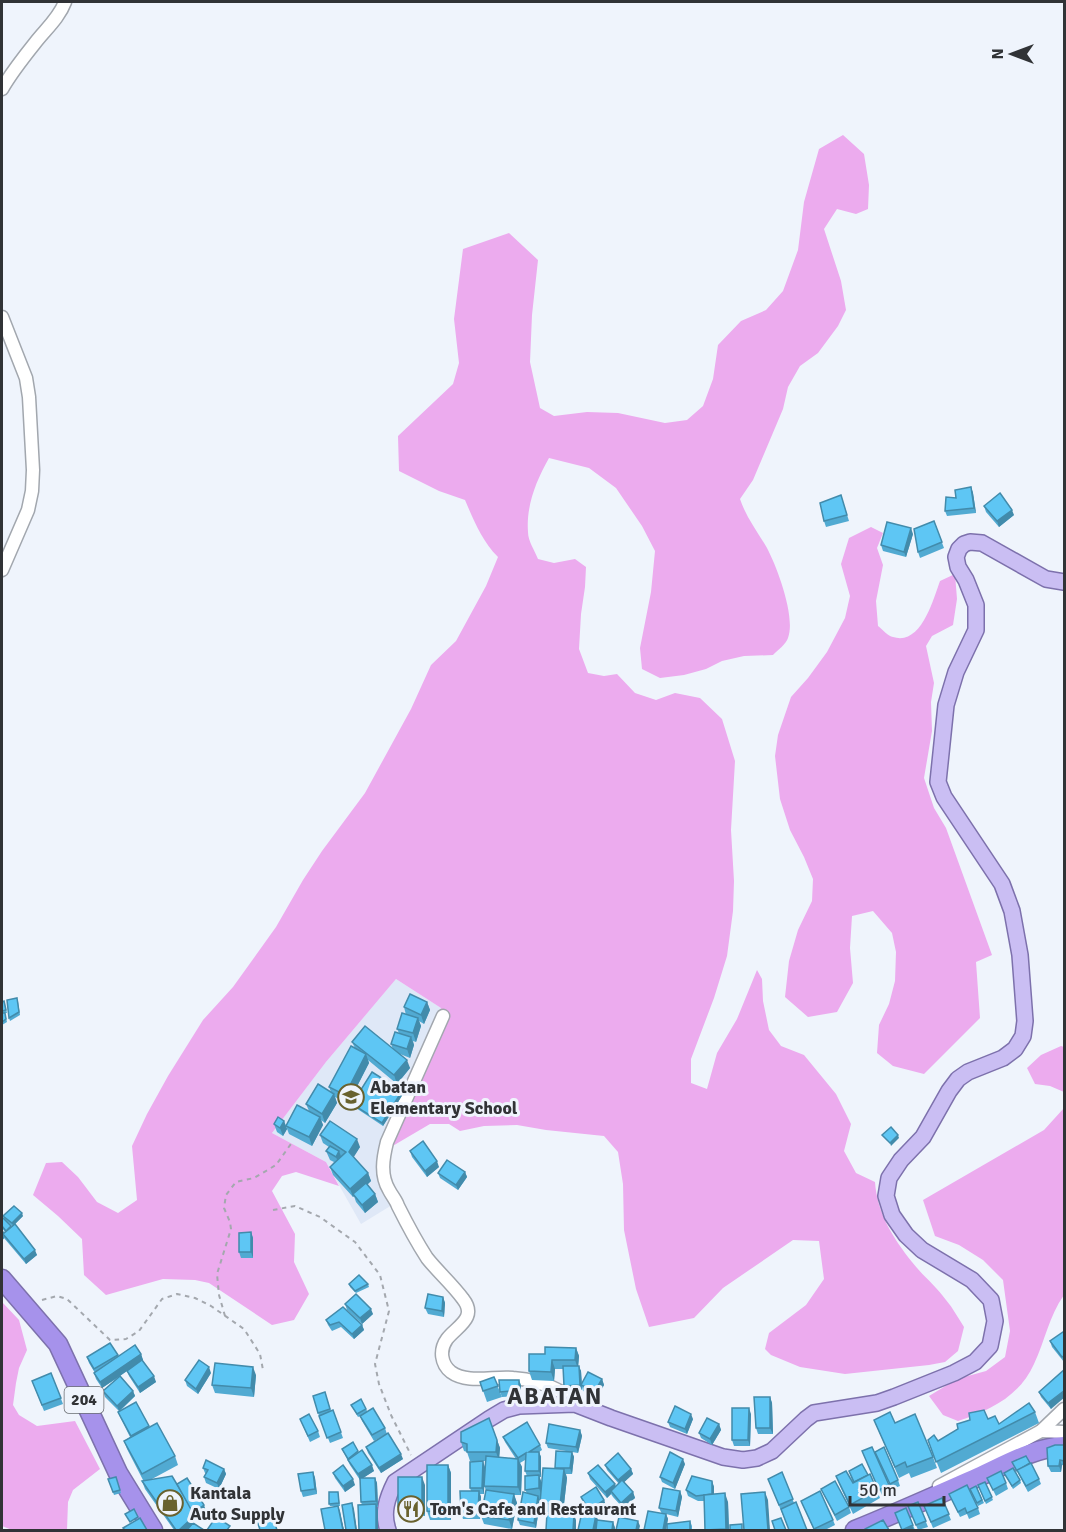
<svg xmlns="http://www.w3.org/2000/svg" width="1066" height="1532" font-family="Signika,sans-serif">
<rect width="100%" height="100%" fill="#eff4fc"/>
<path fill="#dfe8f7" d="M396 979 441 1008 379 1154 392 1205 361 1224 326 1162 272 1133 326 1062Z"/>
<g fill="#ecabee">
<path d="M843 135 864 154 869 185 868 209 856 214 837 209 824 229 841 281 846 310 838 326 818 353 800 366 788 387 783 409 753 480 740 499C746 517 757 531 767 548 777 567 796 617 788 638 786 644 778 650 773 655L744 656 722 661 706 669 684 675 660 678 642 669 640 648 651 592 655 551 642 526 616 488 589 468 549 458C536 481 526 506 528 532 528 541 535 551 538 559L554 563 575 559 586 567 585 587 581 614 579 649 588 673 604 676 617 674 635 693 656 700 675 693 700 698 722 719 735 761 731 830 734 881 733 911 727 956 714 998 691 1059V1083L707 1089 717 1053 737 1019 757 970 762 979 763 1001 769 1030 781 1046 804 1055 836 1094 851 1124 844 1151 856 1173 875 1182C877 1213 893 1238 912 1262 922 1275 936 1286 946 1300 953 1308 958 1318 964 1327L958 1351 945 1362 929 1365 845 1374 800 1367 771 1355 765 1349 769 1333 806 1305 824 1279 819 1241 793 1240 723 1288 694 1318 649 1327 636 1289 624 1230 623 1184 618 1152 604 1136 546 1130 517 1125 484 1126 460 1131 449 1124H430L379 1154 441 1008 396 979 326 1062 272 1133 326 1162 339 1186 296 1172 282 1176 272 1191 295 1234 294 1262 309 1294 294 1320 272 1325 209 1283 195 1280 163 1279 106 1295 84 1275 82 1239 58 1216 33 1195 46 1163 62 1162 78 1177 97 1202 118 1213 137 1200 132 1146 147 1114 168 1076 203 1020 233 987 276 927 303 880 322 851 365 793 411 709 431 665 456 641 486 586 498 557C482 541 474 521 465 500L439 491 399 471 398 436 453 384 459 363 454 319 463 249 509 233 538 260 532 315 530 362 540 408 554 416 587 412 618 413 665 423 687 420 703 406 713 379 718 345 741 321 766 310 783 291 798 250 804 202 819 149Z"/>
<path d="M871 527 883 533 877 548 883 565 876 601 878 626C883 630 888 636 893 637 921 646 933 600 940 581L955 574 957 599 953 625 932 636 926 646 934 683 931 702 932 731 924 778 934 808 946 828 992 955 976 962 980 1018 924 1074 893 1066 877 1053 879 1025 889 1004 895 981 896 952 892 933 873 911 852 916 850 948 853 983 837 1012 808 1017 785 997 789 961 798 930 812 901 813 879 804 857 790 830 780 799 775 756 778 735 791 697 808 678 827 652 845 618 850 596 841 564 849 538Z"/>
<path d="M1061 1046 1064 1047V1092L1050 1086 1035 1084 1027 1068 1041 1055Z"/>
<path d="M1064 1108V1295C1049 1316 1045 1341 1034 1364 1020 1396 989 1411 958 1421L943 1415 929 1396 957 1379 986 1371 1005 1357 1010 1331 1003 1280 983 1260 959 1245 935 1236 923 1200 1044 1130Z"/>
<path d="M2 1302 19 1320 27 1350 19 1368 16 1383 13 1405 19 1415 37 1426 75 1421 100 1469 73 1490 68 1502 67 1530H12L2 1526Z"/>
</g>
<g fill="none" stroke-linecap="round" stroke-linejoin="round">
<g stroke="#a2a7ae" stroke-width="15">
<g id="minor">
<path d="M2 89C11 73 23 58 35 43 45 30 59 18 65 2"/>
<path d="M2 317 26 378 29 397 33 470 32 491 28 510 2 570"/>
<path d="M443 1016 387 1142C383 1158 380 1175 389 1190 392 1196 396 1200 398 1206 407 1224 416 1241 427 1258 438 1272 452 1284 463 1299 478 1318 456 1327 447 1339 439 1350 441 1364 451 1372 467 1384 494 1376 513 1378 529 1379 548 1384 561 1392 566 1395 570 1400 575 1404"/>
<path d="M1041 1431 1064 1432"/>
<path d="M939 1486 1041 1431 1064 1409"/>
</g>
</g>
<g stroke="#7d71ac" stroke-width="18">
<path id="major" d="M388 1530C382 1513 387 1498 395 1482L489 1419 504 1410 519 1406 575 1404 611 1418 723 1457 743 1460 757 1458 772 1451 806 1419 814 1413 877 1403 894 1397 954 1373 975 1362 990 1346 995 1321 991 1300 972 1280 922 1250 906 1235 892 1215 886 1196 889 1178 901 1160 923 1137 949 1091 958 1079 968 1072 1003 1058 1015 1049 1023 1036 1025 1021 1020 955 1012 911 1002 884 944 797 938 782 946 705 956 672 976 630V605L966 580 958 567 956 557 959 549 964 544 970 542 982 543 1046 579 1064 582"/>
</g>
<g stroke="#7d71ac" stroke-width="21">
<g id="highway">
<path d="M2 1279 58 1344 118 1473 153 1530"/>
<path d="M855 1530C897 1513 937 1495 978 1477 1007 1464 1033 1448 1064 1446"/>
</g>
</g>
<g stroke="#a4a8ae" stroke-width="2" stroke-dasharray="4.5 4.5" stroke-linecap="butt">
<path d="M273 1210 295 1206 320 1217 355 1242 380 1275 389 1311 375 1364 379 1384 391 1415 411 1455"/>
<path d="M42 1300 57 1296 67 1299 110 1340 126 1339 139 1331 162 1299 177 1294 195 1298 211 1306 244 1329 260 1354 263 1370"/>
<path d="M225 1316 219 1295 217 1274 231 1229 230 1222 224 1208 226 1195 236 1182 254 1178 276 1165 293 1141"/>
</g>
<use href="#minor" stroke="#fff" stroke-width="12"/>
<use href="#major" stroke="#cabef3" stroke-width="15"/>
<use href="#highway" stroke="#a692eb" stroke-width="18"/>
</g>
<g fill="#51aad2">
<path d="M971 487 973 493 976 513 947 516 945 511 956 498Z"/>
<path d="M841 495 849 521 826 527 824 521Z"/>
<path d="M984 506 1014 515 999 527 986 512Z"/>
<path d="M934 521 944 548 920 558 918 552Z"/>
<path d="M913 534 906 557 883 551 881 545Z"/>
<path d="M4 1001 7 1013H5L7 1022 2 1025V1002Z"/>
<path d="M18 1001 20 1015 10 1021 9 1018Z"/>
<path d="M427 1002 430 1010 424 1024 419 1021 421 1026 416 1042 413 1041 414 1045 410 1058 400 1054 410 1068 397 1084 368 1060 369 1063 348 1104 335 1097 337 1103 325 1123 321 1120 323 1125 312 1146 289 1134 286 1126 309 1111 306 1104 331 1092 329 1087 355 1048 352 1042 393 1049 391 1044 399 1033 397 1029 406 1015 404 1007Z"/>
<path d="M403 1094 383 1126 353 1106 352 1104Z"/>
<path d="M284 1121 287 1129 283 1136 277 1132 274 1124Z"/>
<path d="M320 1135 360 1147 353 1157 368 1173 371 1181 367 1185 375 1194 378 1202 365 1213 356 1202 354 1196 353 1197 333 1175 330 1167 334 1162 330 1160 326 1151 329 1147 323 1143Z"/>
<path d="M410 1151 439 1167 427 1177 412 1157Z"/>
<path d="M465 1172 467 1177 458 1190 440 1178 438 1173Z"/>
<path d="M3 1216H23L13 1226 37 1255 26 1264 4 1238 2 1241 4 1231V1233L5 1232 2 1228V1219L11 1227 12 1226 4 1219Z"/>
<path d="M251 1232 253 1238V1258H241L239 1252Z"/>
<path d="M349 1284H368L369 1287 356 1293 350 1287Z"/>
<path d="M443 1297 445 1303 444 1317 428 1314 425 1308Z"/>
<path d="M345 1304 373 1314 362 1324 347 1310Z"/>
<path d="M326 1320 362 1325 364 1330 354 1339 341 1327 332 1331 328 1325Z"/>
<path d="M1065 1334 1064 1362 1052 1347 1050 1341Z"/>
<path d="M576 1348 579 1356 578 1366 581 1371 582 1384 602 1379 604 1385 597 1397 583 1391 582 1387V1390L566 1391 564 1386 563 1369H555L554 1381 532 1380 529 1371 545 1354Z"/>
<path d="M141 1354 143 1360 142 1361 156 1382 140 1393 129 1376 127 1371 120 1376 133 1391 135 1396 121 1410 149 1427 175 1456 178 1465 152 1479 177 1484 206 1511 195 1519 193 1516 194 1524 204 1530H174L145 1489 142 1481 143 1480 127 1449 124 1441 130 1437 120 1417 118 1412 119 1411 105 1397 103 1391 119 1377 102 1388 96 1379 94 1373H95L89 1363 87 1357 118 1355V1356Z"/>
<path d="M1065 1369 1051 1409 1041 1397 1039 1392Z"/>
<path d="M51 1373 63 1404 44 1411 32 1381Z"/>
<path d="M211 1373 198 1394 187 1386 185 1380Z"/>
<path d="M256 1375 254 1397 215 1393 212 1385Z"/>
<path d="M494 1377 502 1397 487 1402 480 1382Z"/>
<path d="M521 1385V1396L502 1397 500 1392Z"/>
<path d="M325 1392 331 1411 333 1410 343 1438 330 1443 319 1416 313 1396Z"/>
<path d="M770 1397 772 1403 773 1434H758L756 1428Z"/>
<path d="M351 1405 366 1409 367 1411 385 1428 387 1434 374 1441 362 1421 360 1416 358 1417Z"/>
<path d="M1035 1412 1039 1423 941 1473 928 1440 938 1441 999 1424Z"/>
<path d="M751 1414 750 1446H734L732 1440Z"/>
<path d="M489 1418 500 1448 499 1457 516 1459 505 1442 503 1437 540 1445 542 1450 539 1452 541 1457V1477H539L541 1481V1488L556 1469 555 1468 572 1452 574 1457 572 1474H566L567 1478 563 1513 543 1512 540 1504 536 1528 520 1525 518 1520 527 1493 525 1490 527 1476 525 1471V1460L520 1463 522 1467 521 1495H514L517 1503 512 1529 484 1524 481 1516 486 1490 484 1486V1494H480L481 1497 480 1519H463L461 1513 471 1491 470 1488 485 1467V1461H470L467 1452 464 1451 461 1442Z"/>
<path d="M300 1419 318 1431 320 1437 310 1442Z"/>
<path d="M693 1419 687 1434 670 1427 668 1422Z"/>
<path d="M874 1420 895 1423 933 1457 937 1468 911 1478 909 1473 899 1478Z"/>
<path d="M719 1424 721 1430 712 1445 701 1438 699 1433Z"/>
<path d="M580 1430 582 1436 578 1453 548 1448 546 1443Z"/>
<path d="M1065 1446V1466L1062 1465 1061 1472H1051L1048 1466Z"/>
<path d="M366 1447 403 1459 381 1473 368 1453Z"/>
<path d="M342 1449 359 1452 374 1471 363 1478H375L377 1483 378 1507H376L378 1510V1530H359L362 1505 361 1502 360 1480 350 1465Z"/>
<path d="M862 1451 889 1485 891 1491 882 1495Z"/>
<path d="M875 1452 898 1480 900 1486 892 1489Z"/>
<path d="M1012 1462 1039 1479 1041 1484 1028 1492Z"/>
<path d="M685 1464 675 1489 662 1482 660 1477Z"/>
<path d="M448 1465 451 1473V1520H430L427 1511Z"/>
<path d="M605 1465 631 1469 633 1474 624 1482 633 1492 635 1498 623 1508 613 1497 611 1494 607 1498 590 1479 588 1473 616 1487 619 1484 607 1470Z"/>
<path d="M203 1468 224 1469 226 1474 219 1489 206 1483 204 1477 206 1474 205 1473Z"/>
<path d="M849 1471 868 1475 877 1490 880 1498 853 1514 839 1484 836 1476 853 1483Z"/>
<path d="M313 1472 315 1478 317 1494 303 1497 301 1491Z"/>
<path d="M782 1472 794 1503 789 1530 768 1479Z"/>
<path d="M333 1473 355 1485 345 1492 335 1478Z"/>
<path d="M1004 1473 1020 1480 1021 1483 1013 1489Z"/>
<path d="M987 1478 1006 1483 1008 1489 996 1496Z"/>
<path d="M108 1479 120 1490 121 1493 114 1495Z"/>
<path d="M712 1481 714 1487V1494L728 1502 729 1530H705L704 1501H698L688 1496 686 1490Z"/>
<path d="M985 1482 993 1500 986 1504 978 1485Z"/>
<path d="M425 1485V1516L401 1515 398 1507Z"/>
<path d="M976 1486 984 1503 978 1506 971 1492Z"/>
<path d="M821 1489 849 1507 851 1513 837 1521Z"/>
<path d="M680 1491 682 1497 678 1517 666 1514 668 1519 667 1524 690 1521 692 1526V1530L667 1524 659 1508Z"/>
<path d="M338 1492 340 1506H338L344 1530H325L337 1506H330L329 1504Z"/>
<path d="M949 1494 978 1508 980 1514 969 1519 967 1514 960 1517Z"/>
<path d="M581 1497 604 1500 606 1506 593 1514 596 1515 598 1520 613 1522 615 1528V1530H578L590 1514 583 1503Z"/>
<path d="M942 1498 951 1520 933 1528 924 1506Z"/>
<path d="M801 1501 833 1520 835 1525 825 1530H814Z"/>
<path d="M918 1502 928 1527 918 1530 908 1506Z"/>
<path d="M906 1508 915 1530H902L895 1513Z"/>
</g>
<g fill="#428bab">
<path d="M971 487 973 493 976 513 974 508Z"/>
<path d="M1012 510 1014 515 999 527 997 521Z"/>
<path d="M911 528 913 534 906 557 904 552Z"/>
<path d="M427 1002 430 1010 424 1024 421 1015Z"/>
<path d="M418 1018 421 1026 416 1042 413 1033Z"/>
<path d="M411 1037 414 1045 410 1058 407 1049Z"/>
<path d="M366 1054 369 1063 348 1104 345 1095Z"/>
<path d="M407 1060 410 1068 397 1084 394 1075Z"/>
<path d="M402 1091 403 1094 383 1126 382 1123Z"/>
<path d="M334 1094 337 1103 325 1123 322 1114Z"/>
<path d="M320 1117 323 1125 312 1146 309 1137Z"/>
<path d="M284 1121 287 1129 283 1136 280 1128Z"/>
<path d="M898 1135 899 1138 891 1146 890 1143Z"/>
<path d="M357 1139 360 1147 352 1160 349 1152Z"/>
<path d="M339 1151 342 1159 339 1165 336 1157Z"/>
<path d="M437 1161 439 1167 427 1177 425 1171Z"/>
<path d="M465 1172 467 1177 458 1190 456 1185Z"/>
<path d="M368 1173 371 1181 355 1196 353 1194 354 1196 353 1197 350 1189Z"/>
<path d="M375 1194 378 1202 365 1213 362 1205Z"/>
<path d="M22 1213 23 1216 13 1226 12 1223Z"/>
<path d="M4 1231 6 1236 3 1234 4 1238 2 1241V1233Z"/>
<path d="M251 1232 253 1238V1258L251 1252Z"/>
<path d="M35 1250 37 1255 26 1264 24 1259Z"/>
<path d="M443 1297 445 1303 444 1317 442 1311Z"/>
<path d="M371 1309 373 1314 362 1324 360 1318Z"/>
<path d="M362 1325 364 1330 354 1339 352 1334Z"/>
<path d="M576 1348 579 1356 578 1369 575 1360Z"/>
<path d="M141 1354 143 1360 102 1388 100 1382Z"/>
<path d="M552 1360 555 1369 554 1381 551 1372Z"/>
<path d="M579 1366 581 1371 582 1390 580 1385Z"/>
<path d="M209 1367 211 1373 198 1394 196 1389Z"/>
<path d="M253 1367 256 1375 254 1397 251 1388Z"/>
<path d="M154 1376 156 1382 140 1393 138 1387Z"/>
<path d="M602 1379 604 1385 597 1397 595 1391Z"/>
<path d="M519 1380 521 1385V1396L519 1390Z"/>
<path d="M1065 1390V1397L1051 1409 1048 1403Z"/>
<path d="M133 1391 135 1396 119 1411 117 1406Z"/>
<path d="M770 1397 772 1403 773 1434 770 1428Z"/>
<path d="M749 1408 751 1414 750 1446 748 1440Z"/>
<path d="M691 1414 693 1419 687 1434 685 1429Z"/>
<path d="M719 1424 721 1430 712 1445 710 1439Z"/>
<path d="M580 1430 582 1436 578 1453 576 1447Z"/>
<path d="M497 1440 500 1448 499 1461 496 1452Z"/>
<path d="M539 1452 541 1457V1477L539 1471Z"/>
<path d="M572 1452 574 1457 572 1474 570 1468Z"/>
<path d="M401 1454 403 1459 381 1473 379 1468Z"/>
<path d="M518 1459 522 1467 521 1495 518 1487Z"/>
<path d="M683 1459 685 1464 675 1489 673 1483Z"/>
<path d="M1060 1460 1062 1465 1061 1472 1059 1466Z"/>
<path d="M483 1461 485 1467 484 1494 482 1488Z"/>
<path d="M372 1465 374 1471 360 1480 358 1474Z"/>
<path d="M448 1465 451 1473V1520L448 1512Z"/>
<path d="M224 1469 226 1474 219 1489 217 1483Z"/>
<path d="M564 1469 567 1478 563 1513 560 1505Z"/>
<path d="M631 1469 633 1474 620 1486 618 1480Z"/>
<path d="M313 1472 315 1478 317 1494 315 1489Z"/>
<path d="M539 1475 541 1481V1494L539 1488Z"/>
<path d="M422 1477 425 1485V1516L422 1508Z"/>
<path d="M375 1478 377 1483 378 1507 376 1501Z"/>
<path d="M353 1479 355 1485 345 1492 343 1486Z"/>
<path d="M712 1481 714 1487V1501L712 1495Z"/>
<path d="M615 1484 617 1490 611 1491V1494L607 1498 605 1492Z"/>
<path d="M479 1491 481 1497 480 1519 478 1513Z"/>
<path d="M680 1491 682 1497 678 1517 676 1511Z"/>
<path d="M633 1492 635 1498 623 1508 621 1503Z"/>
<path d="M765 1492 768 1500 770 1530H768Z"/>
<path d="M725 1493 728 1502 729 1530H727L726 1529Z"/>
<path d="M514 1494 517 1503 512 1529 509 1520Z"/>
<path d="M538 1496 540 1501 536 1528 534 1523Z"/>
<path d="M604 1500 606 1506 591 1515 589 1510Z"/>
<path d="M352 1503 354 1509 357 1530H356Z"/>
<path d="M376 1504 378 1510V1530H376Z"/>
<path d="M204 1505 206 1511 195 1519 193 1513Z"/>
<path d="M338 1506 340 1511 344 1530H343Z"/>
<path d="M191 1508 194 1516V1527L190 1530H179Z"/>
<path d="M666 1514 668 1519 666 1530H663Z"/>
<path d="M574 1515 576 1520V1530H573Z"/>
<path d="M596 1515 598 1521 596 1530H593Z"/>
<path d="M638 1521 640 1526 639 1530H636Z"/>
<path d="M613 1522 615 1528V1530H612Z"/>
</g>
<g fill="#5ec6f4" stroke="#428bab" stroke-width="1.5">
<path d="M971 487 974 508 945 511 946 497 956 498 955 490Z"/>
<path d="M1000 493 1012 510 997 521 984 506Z"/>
<path d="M841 495 847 515 824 521 820 503Z"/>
<path d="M934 521 942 542 918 552 914 529Z"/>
<path d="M887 522 911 528 904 552 881 545Z"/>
<path d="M410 994 427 1002 421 1015 404 1007Z"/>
<path d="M17 998 19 1012 9 1018 7 1000Z"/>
<path d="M4 1001 6 1010 2 1011V1002Z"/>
<path d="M2 1013H5L6 1019 2 1022Z"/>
<path d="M402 1013 418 1018 413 1033 397 1029Z"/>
<path d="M365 1026 407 1060 394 1075 352 1042Z"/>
<path d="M395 1032 411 1037 407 1049 391 1044Z"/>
<path d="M351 1046 366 1054 345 1095 329 1087Z"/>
<path d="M372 1072 402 1091 382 1123 352 1104Z"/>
<path d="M318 1084 334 1094 322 1114 306 1104Z"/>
<path d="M297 1105 320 1117 309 1137 286 1126Z"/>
<path d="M278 1117 284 1121 280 1128 274 1124Z"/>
<path d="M330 1121 357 1139 349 1152 368 1173 350 1189 330 1167 346 1152 320 1135Z"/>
<path d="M891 1127 898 1135 890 1143 882 1135Z"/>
<path d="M423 1141 437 1161 425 1171 410 1151Z"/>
<path d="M330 1146 339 1151 336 1157 326 1151Z"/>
<path d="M447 1160 465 1172 456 1185 438 1173Z"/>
<path d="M366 1183 375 1194 362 1205 353 1194Z"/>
<path d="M14 1206 22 1213 12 1223 3 1216Z"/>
<path d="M3 1218 11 1226 6 1231 2 1226V1219Z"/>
<path d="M15 1224 35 1250 24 1259 3 1234Z"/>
<path d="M251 1232V1252H239V1233Z"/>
<path d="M359 1275 368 1284 355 1291 349 1284Z"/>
<path d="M356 1294 371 1309 360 1318 345 1304Z"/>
<path d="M428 1294 443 1297 442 1311 425 1308Z"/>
<path d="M343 1307 362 1325 352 1334 339 1322 330 1325 326 1320Z"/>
<path d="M1063 1332 1065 1334V1355L1062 1357 1050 1341Z"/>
<path d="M110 1343 118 1355 94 1369 87 1357Z"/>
<path d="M135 1345 141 1354 100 1382 94 1373Z"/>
<path d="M545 1347 576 1348 575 1360H552L551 1372 529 1371V1354H545Z"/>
<path d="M142 1360 154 1376 138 1387 127 1371Z"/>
<path d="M199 1360 209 1367 196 1389 185 1380Z"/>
<path d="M215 1363 253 1367 251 1388 212 1385Z"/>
<path d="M563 1366H579L580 1385 564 1386Z"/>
<path d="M1065 1369V1390L1048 1403 1039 1392Z"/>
<path d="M588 1372 602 1379 595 1391 581 1385Z"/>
<path d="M51 1373 61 1398 42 1405 32 1381Z"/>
<path d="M120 1376 133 1391 117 1406 103 1391Z"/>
<path d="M494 1377 498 1386 483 1391 480 1382Z"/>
<path d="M499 1380H519V1390L500 1392Z"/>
<path d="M325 1392 330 1409 318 1413 313 1396Z"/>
<path d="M754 1397H770V1428H756Z"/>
<path d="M361 1399 366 1409 357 1414 351 1405Z"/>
<path d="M136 1402 149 1426 131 1436 118 1412Z"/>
<path d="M1029 1403 1035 1412 936 1462 928 1440 934 1435 938 1441 958 1429 957 1424 970 1420 969 1413 984 1410 988 1419 995 1416 999 1424Z"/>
<path d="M675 1406 691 1414 685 1429 668 1422Z"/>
<path d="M373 1408 385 1428 372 1435 360 1416Z"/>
<path d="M732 1408H749L748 1440H732Z"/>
<path d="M333 1410 341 1432 327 1438 319 1416Z"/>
<path d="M890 1412 895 1423 915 1414 933 1457 907 1467 905 1462 895 1467 874 1420Z"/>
<path d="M309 1414 318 1431 308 1436 300 1419Z"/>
<path d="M489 1418 497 1440 496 1452H467V1444L461 1442V1432Z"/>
<path d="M707 1418 719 1424 710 1439 699 1433Z"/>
<path d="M527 1422 540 1445 529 1452H539V1471H525L526 1453 518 1458 503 1437Z"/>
<path d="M157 1423 175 1456 142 1474 124 1441Z"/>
<path d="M549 1424 580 1430 576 1447 546 1443Z"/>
<path d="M388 1433 401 1454 379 1468 366 1447Z"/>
<path d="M353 1442 358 1451 348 1459 342 1449Z"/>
<path d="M1055 1445H1064V1461L1060 1460 1059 1466H1048L1047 1448Z"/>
<path d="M872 1447 889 1485 879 1490 862 1451Z"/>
<path d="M884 1447 898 1480 890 1484 875 1452Z"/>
<path d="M362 1450 372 1465 358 1474 348 1460Z"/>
<path d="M556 1451 572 1452 570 1468H555Z"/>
<path d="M670 1452 683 1459 673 1483 660 1477Z"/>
<path d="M618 1453 631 1469 618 1480 605 1465Z"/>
<path d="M486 1456 518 1459V1487L484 1486Z"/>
<path d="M1026 1456 1030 1463 1017 1471 1012 1462Z"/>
<path d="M206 1460 224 1469 217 1483 204 1477 208 1470 203 1468Z"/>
<path d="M483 1461 482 1488H470V1462Z"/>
<path d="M1031 1463 1039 1479 1026 1486 1017 1470Z"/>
<path d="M862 1464 868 1475 854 1482 849 1471Z"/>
<path d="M343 1465 353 1479 343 1486 333 1473Z"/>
<path d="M427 1465H448V1512L427 1511Z"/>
<path d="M598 1465 615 1484 605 1492 588 1473Z"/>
<path d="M543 1468 564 1469 560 1505 540 1503Z"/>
<path d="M1013 1468 1020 1480 1012 1486 1004 1473Z"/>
<path d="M846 1471 853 1483 870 1474 877 1490 850 1505 836 1476Z"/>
<path d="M1001 1471 1006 1483 993 1490 987 1478Z"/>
<path d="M313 1472 315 1489 301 1491 298 1474Z"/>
<path d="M782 1472 793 1499 779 1505 768 1479Z"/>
<path d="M539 1475V1488L525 1490V1476Z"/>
<path d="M172 1476 191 1508V1519L179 1530H176L142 1481Z"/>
<path d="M692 1476 712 1481V1494L696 1496 686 1490Z"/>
<path d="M116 1477 120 1490 113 1492 108 1479Z"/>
<path d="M398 1477H422V1508L398 1507Z"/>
<path d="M187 1478 204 1505 193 1513 177 1484Z"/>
<path d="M360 1478H375L376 1501 361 1502Z"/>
<path d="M622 1480 633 1492 621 1503 611 1491Z"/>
<path d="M835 1481 849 1507 835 1515 821 1489Z"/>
<path d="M985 1482 992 1497 985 1501 978 1485Z"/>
<path d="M967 1485 978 1508 967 1513 965 1508 958 1512 949 1494Z"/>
<path d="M976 1486 982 1500 977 1503 970 1489Z"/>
<path d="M596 1487 604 1500 589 1510 581 1497Z"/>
<path d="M663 1488 680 1491 676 1511 659 1508Z"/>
<path d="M486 1490 514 1494 509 1520 481 1516Z"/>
<path d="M460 1491H479L478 1513H461Z"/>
<path d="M820 1491 833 1520 814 1529 801 1501Z"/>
<path d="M329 1492H338L339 1503 329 1504Z"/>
<path d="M523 1492 538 1496 534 1523 518 1520Z"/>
<path d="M765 1492 768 1530H744L741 1494Z"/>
<path d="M725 1493 726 1529 705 1530 704 1495Z"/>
<path d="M942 1498 949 1514 931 1522 924 1506Z"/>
<path d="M796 1502 807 1530H789L781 1509Z"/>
<path d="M918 1502 926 1521 916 1525 908 1506Z"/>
<path d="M352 1503 356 1530H346L342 1505Z"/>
<path d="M376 1504V1530H359L358 1505Z"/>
<path d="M338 1506 343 1530H325L321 1509Z"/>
<path d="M906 1508 913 1525 902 1530 895 1513Z"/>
<path d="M134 1509 138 1517 130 1522 125 1514Z"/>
<path d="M270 1509 277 1530H260L255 1514Z"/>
<path d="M648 1511 666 1514 663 1530H644Z"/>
<path d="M582 1512 596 1515 593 1530H578Z"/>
<path d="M547 1513 574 1515 573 1530H546Z"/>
<path d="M216 1517 230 1526 227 1530H207Z"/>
<path d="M619 1517 638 1521 636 1530H616Z"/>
<path d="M140 1518 147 1530H125L123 1528Z"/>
<path d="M781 1518 786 1530H775L772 1521Z"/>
<path d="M597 1520 613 1522 612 1530H596Z"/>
<path d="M883 1520 889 1530H865V1529Z"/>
<path d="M690 1521V1530H667V1524Z"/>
<path d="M193 1523 204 1530H187Z"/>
<path d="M742 1524V1530H730V1525Z"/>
<path d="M912 1527 913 1530H905Z"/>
</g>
<defs>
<g id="school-ring" transform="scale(1.35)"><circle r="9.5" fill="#eff4fc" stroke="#69622f" stroke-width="1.5"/><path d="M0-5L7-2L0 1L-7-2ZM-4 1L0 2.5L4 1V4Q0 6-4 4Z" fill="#69622f"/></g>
<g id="shop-ring" transform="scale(1.35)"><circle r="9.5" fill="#eff4fc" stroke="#69622f" stroke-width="1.5"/><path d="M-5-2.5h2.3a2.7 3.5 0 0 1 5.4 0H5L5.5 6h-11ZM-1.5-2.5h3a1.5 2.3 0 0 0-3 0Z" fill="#69622f"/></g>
<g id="restaurant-ring" transform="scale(1.35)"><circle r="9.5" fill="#eff4fc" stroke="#69622f" stroke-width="1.5"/><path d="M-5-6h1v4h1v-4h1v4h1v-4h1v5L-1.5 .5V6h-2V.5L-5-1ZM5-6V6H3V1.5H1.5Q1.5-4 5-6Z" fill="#69622f"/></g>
</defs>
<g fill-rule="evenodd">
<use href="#school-ring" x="351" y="1097"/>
<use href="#shop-ring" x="170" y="1503"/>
<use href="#restaurant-ring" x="411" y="1509"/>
</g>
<g text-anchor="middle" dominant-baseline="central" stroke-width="6" stroke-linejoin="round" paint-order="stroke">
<rect fill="#eff4fc" stroke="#6a6d71" stroke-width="1.5" x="64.5" y="1387" width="39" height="26" rx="4.5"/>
<g font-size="16" font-weight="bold" fill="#313336">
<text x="84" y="1400">204</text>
</g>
<g font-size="18" font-weight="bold" fill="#313336" stroke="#eff4fc" text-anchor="start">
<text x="370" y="1087">Abatan<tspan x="370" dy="21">Elementary School</tspan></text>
<text x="190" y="1493">Kantala<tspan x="190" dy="21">Auto Supply</tspan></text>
<text x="430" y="1509">Tom's Cafe and Restaurant</text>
</g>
<g font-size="24" font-weight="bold" letter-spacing="1.5" fill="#313336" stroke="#eff4fc">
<text x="555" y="1396">ABATAN</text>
</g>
</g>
<rect width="1066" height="1532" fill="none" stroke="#313336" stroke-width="6"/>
<g transform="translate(1012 54) rotate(270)" stroke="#eff4fc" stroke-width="4.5" paint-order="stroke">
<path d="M0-4.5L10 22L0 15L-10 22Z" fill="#313336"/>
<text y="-9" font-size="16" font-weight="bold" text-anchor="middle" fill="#313336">N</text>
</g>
<path d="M850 1496v9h94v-9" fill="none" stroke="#313336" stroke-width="3"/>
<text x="859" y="1496" font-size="18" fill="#313336" stroke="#eff4fc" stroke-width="4.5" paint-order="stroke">50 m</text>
</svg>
